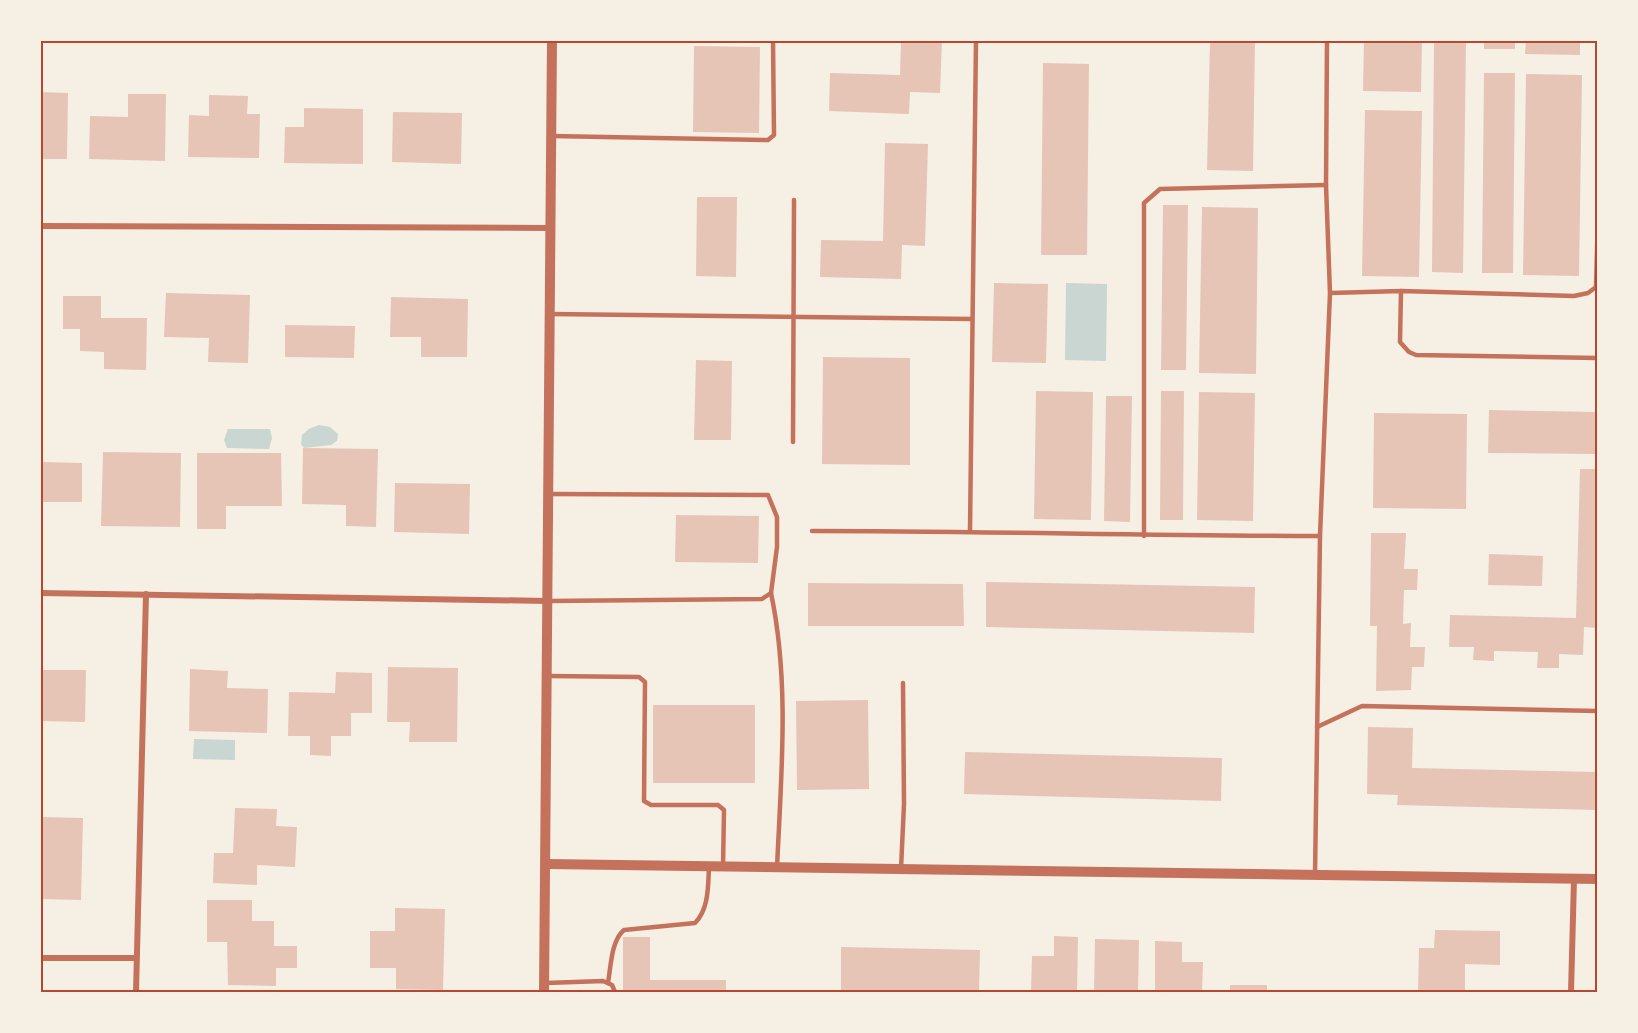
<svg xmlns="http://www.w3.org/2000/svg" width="1638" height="1033" font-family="Raleway,sans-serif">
<rect width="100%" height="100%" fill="#f6efe4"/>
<g fill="#c9d6d2">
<path d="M1066 283 1107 284 1106 361 1065 360Z"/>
<path d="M319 425 330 427 338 434 337 441 331 445 304 448 301 444 302 435 309 429Z"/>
<path d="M228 429H270L272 438 269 449 227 448 224 440Z"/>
<path d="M194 739 235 740V760L193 759Z"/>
</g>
<g fill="#e6c5b7">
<path d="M901 40H942L940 93 910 92 909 114 829 111 830 73 900 75Z"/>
<path d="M1210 40H1255L1253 171 1207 170Z"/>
<path d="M1364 40H1422L1421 92 1363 91Z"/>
<path d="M1434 40H1466L1463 273 1432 272Z"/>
<rect x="1484" y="40" width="31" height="9"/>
<path d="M1526 40H1580V55L1525 54Z"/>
<path d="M694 46 760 47 759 133 693 132Z"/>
<path d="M1043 63 1089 64 1087 255H1041Z"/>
<path d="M1484 73H1515L1513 273H1482Z"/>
<path d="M1526 74 1582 75 1579 276 1523 275Z"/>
<path d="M40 92 68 93 67 159H40Z"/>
<path d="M128 94H166L165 161 89 159 90 116 128 117Z"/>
<path d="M209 95 248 96 247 114H260L259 158 188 157 189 115 209 116Z"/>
<path d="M304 108 363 109V164L284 163 285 127H304Z"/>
<path d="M1365 110 1422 111 1419 277 1362 276Z"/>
<path d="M393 112 462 113 461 164 392 162Z"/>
<path d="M885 143 928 144 925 246 902 245 901 279 820 277 821 240 883 241Z"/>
<path d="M697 197H737L736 277 696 276Z"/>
<path d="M1163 205H1188L1186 370H1161Z"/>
<path d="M1202 207 1258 208 1256 374 1199 373Z"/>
<path d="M994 283 1048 284 1046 363 992 362Z"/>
<path d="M166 293 250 295 248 363 208 362 209 338 164 337Z"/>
<rect x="40" y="294" width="3" height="35"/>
<path d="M63 296H101V318H147L146 370 104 369V352L80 351V329H63Z"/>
<path d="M391 297 468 299 467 357H421V337H390Z"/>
<path d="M285 325 355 326 354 358 285 357Z"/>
<path d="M823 357 910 358V465L822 464Z"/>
<path d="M696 360 732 361 731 440H694Z"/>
<path d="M1036 391 1093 392 1091 520 1034 519Z"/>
<path d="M1161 391H1184L1183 520H1160Z"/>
<path d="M1199 392 1255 393 1253 521 1197 520Z"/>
<path d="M1106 396H1132L1130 522 1104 521Z"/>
<path d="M1489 410 1598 412V454L1488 453Z"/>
<path d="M1374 413 1467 414 1466 509 1373 508Z"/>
<path d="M303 448 378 449 376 527 346 526V505L302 504Z"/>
<path d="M103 452 181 453 180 527 101 526Z"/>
<path d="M197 453H281L282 506H226V529H197Z"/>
<path d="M40 462 82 463V502H40Z"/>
<path d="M1580 469H1598V628L1584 627 1583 655 1559 654V668H1537L1538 652 1494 651V661L1473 660 1474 647H1449L1450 615 1576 618Z"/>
<path d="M395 483 470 484 469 534 394 532Z"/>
<path d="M676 515 759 516 758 563 675 562Z"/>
<path d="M1371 533H1406L1404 569H1418L1417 590H1404L1403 624 1411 623 1410 647H1425L1424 667H1412L1411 690 1376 691 1377 626H1370Z"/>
<path d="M1489 554 1543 556 1542 586 1488 585Z"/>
<path d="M986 582 1255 587 1254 633 986 627Z"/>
<path d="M808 583 963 584 964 626H808Z"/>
<path d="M388 667 458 668 457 742H409L410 722H387Z"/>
<path d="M190 669 228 671 227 688 268 689 267 733 189 731Z"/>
<path d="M40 670H86L85 722 40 721Z"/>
<path d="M336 672 372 673V713H351V736H331V756L310 755V736H288L289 692 335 693Z"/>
<path d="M868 700 869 789 797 790 796 701Z"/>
<rect x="653" y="705" width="102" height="78"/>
<path d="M1368 727 1413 728 1412 768 1598 772V810L1397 805 1398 795 1367 794Z"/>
<path d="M965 752 1222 758 1221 801 964 794Z"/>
<path d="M235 808 277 809 276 826 297 827 295 867 257 865V885L213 883 214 853H233Z"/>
<path d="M40 817 83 818 81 900 40 899Z"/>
<path d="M207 900H252V921H274V946H297V968H276V986L228 985 227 942H207Z"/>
<path d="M395 908 445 909 443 990 396 989V968H370V931H395Z"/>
<path d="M1435 930 1500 931V965L1465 964V992H1418L1419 948H1434Z"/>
<path d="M1054 936 1078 937 1077 992H1031L1032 956H1054Z"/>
<path d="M623 937H650V980H726V992H623Z"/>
<path d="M1095 939 1139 940 1138 992H1094Z"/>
<path d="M1155 941 1182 942V962H1203L1202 992H1155Z"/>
<path d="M841 947 980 950 979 992H841Z"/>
<rect x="1230" y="985" width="37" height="7"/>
</g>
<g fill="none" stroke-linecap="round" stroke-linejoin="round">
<g stroke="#c5725c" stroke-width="4.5">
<path d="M551 136 768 140 774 135 773 40"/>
<path d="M1401 291 1400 342 1409 352 1416 355 1598 358"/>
<path d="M1330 293 1401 291 1574 296 1588 293 1596 287 1598 215"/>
<path d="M550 314 972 319"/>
<path d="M793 442 794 200"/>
<path d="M549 494 768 495 777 517V547L771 593 762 599 549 601"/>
<path d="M812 531C982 531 1151 536 1320 536"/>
<path d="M970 531 976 40"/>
<path d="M1144 536V203L1160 189 1326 185"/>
<path d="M771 593C790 683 781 776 777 868"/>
<path d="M549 676 639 677 645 682 644 801 651 805H718L724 810 723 867"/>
<path d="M1317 727 1362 706 1598 711"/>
<path d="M901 869 904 804 903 683"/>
<path d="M1315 875 1320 536 1330 293 1326 185 1327 40"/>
<path d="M546 983 603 981 612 985 615 992"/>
<path d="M608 983C611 966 611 941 624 930L695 923C709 909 708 886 709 867"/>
</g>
<g stroke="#c5725c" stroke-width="6">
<path d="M40 226 550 228"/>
<path d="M40 593 548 601"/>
<path d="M40 958H136"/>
<path d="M136 992 146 594"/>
<path d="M1571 992 1574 879"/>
</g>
<g stroke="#c5725c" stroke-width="10">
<path d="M546 864 1598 879"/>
<path d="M544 992 552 40"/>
</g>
</g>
<rect width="1638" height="1033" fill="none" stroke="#f6efe4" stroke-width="84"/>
<rect x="42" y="42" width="1554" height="949" fill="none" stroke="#b5482f" stroke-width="2"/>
</svg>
